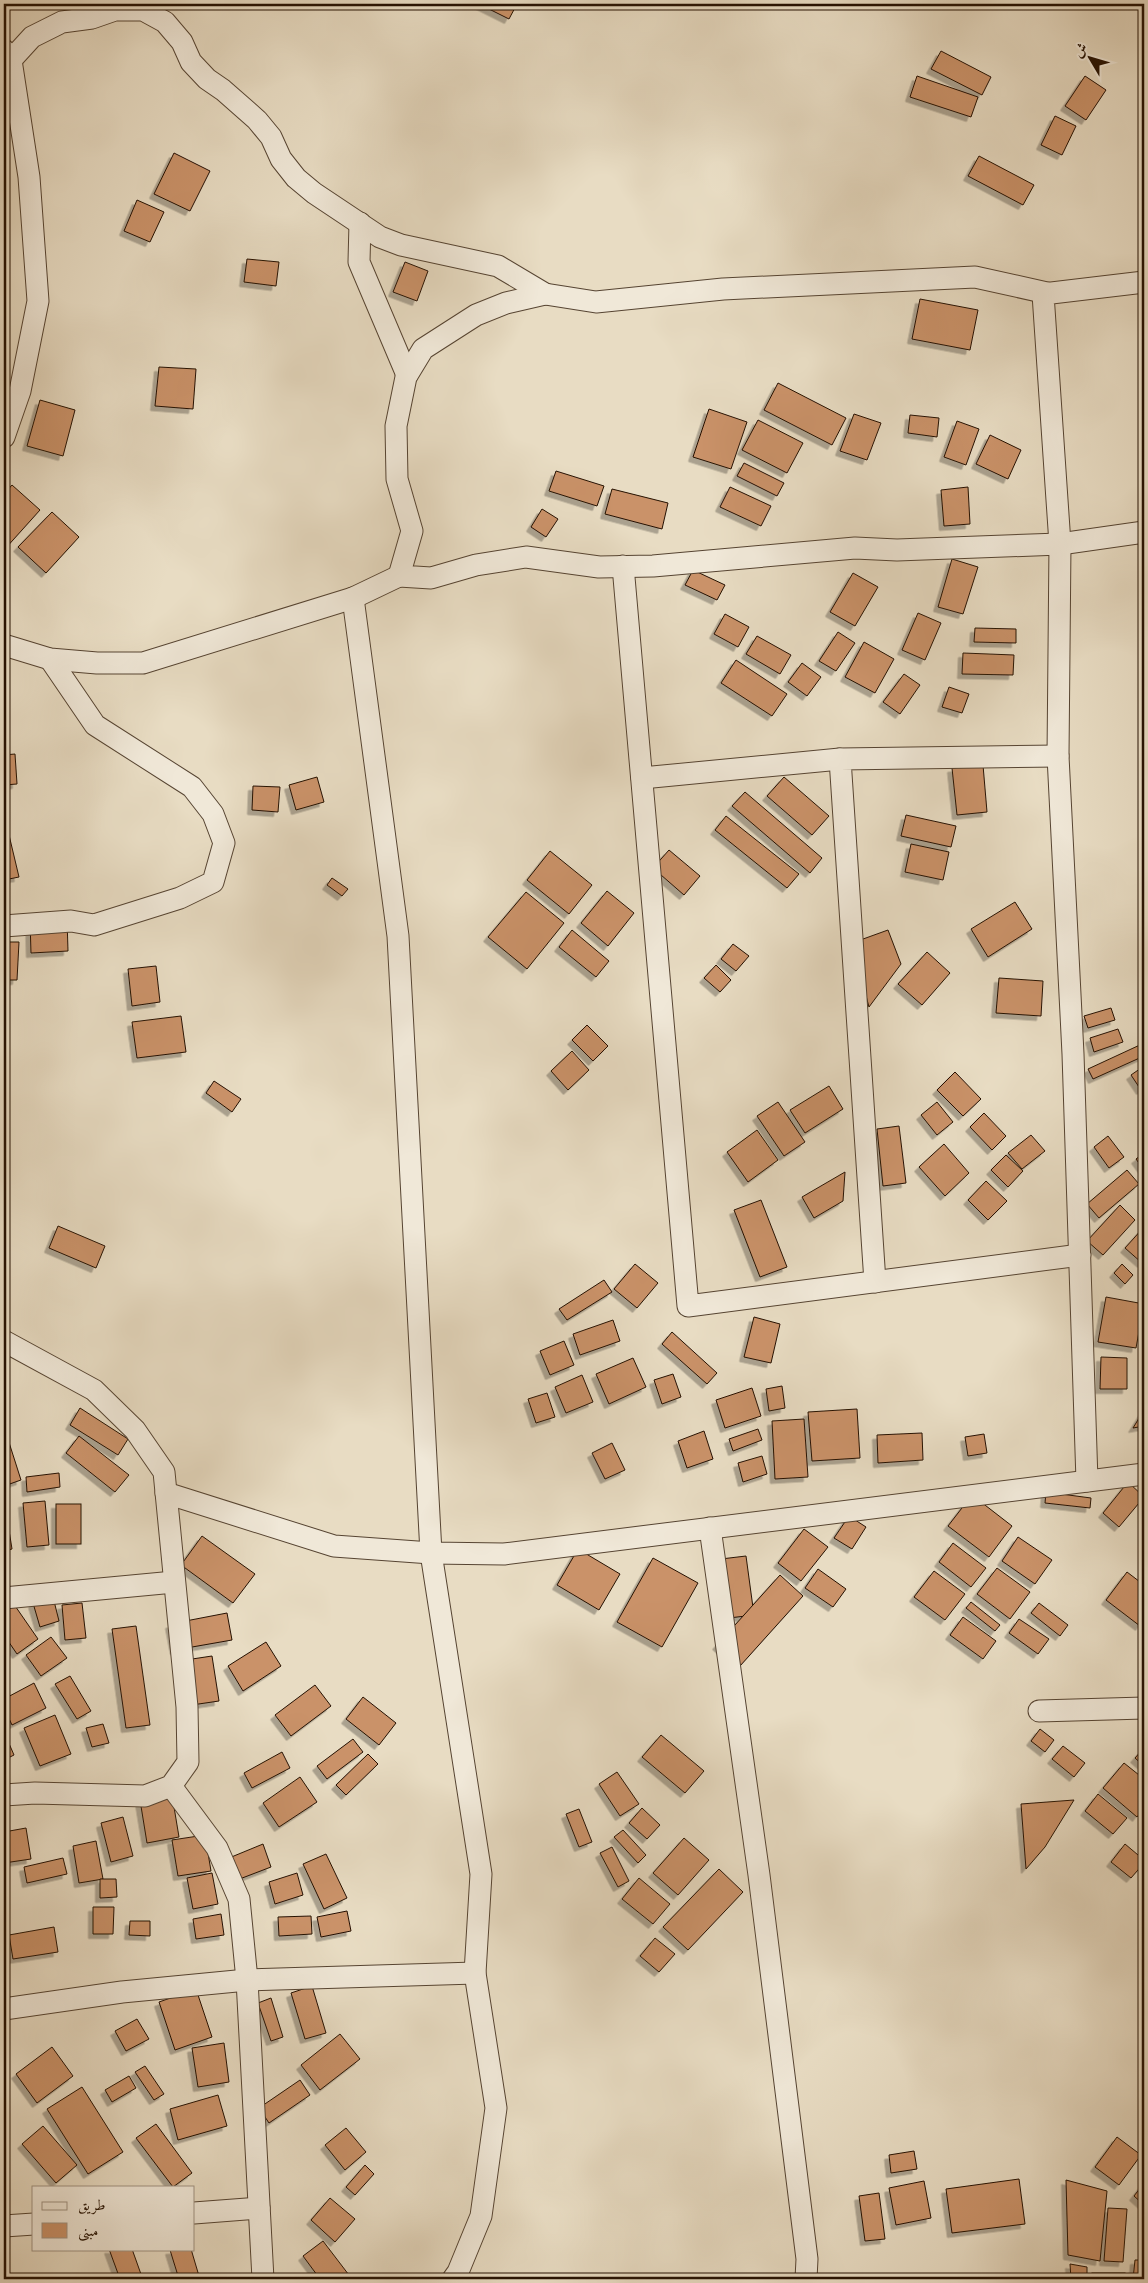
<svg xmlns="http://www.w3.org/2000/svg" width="1148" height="2283" font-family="'Libre Caslon Text',Amiri,serif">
<defs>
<filter id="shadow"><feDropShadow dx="-4.5" dy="4.5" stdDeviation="0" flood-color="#0004"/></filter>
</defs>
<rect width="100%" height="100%" fill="#e8dcc3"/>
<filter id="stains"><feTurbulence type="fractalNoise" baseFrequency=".004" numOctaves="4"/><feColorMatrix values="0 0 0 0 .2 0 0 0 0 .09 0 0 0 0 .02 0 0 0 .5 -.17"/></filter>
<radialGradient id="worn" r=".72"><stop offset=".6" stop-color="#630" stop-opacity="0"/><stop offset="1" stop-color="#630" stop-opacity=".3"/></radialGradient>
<g fill="#ca9269" stroke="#251102" filter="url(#shadow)">
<path d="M479 4H517L509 19Z"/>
<path d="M941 51 991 77 982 95 931 69Z"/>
<path d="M917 76 978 97 971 117 910 97Z"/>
<path d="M1085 76 1106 90 1086 120 1065 106Z"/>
<path d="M1055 116 1076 126 1062 155 1041 145Z"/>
<path d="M174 153 210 171 190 211 154 194Z"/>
<path d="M979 156 1034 185 1023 205 968 176Z"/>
<path d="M137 200 164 212 150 242 124 231Z"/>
<path d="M247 259 279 262 276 286 244 282Z"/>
<path d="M405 262 428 271 417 301 393 292Z"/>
<path d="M920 299 978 310 970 350 912 339Z"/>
<path d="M159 367 196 369 193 409 155 406Z"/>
<path d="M778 383 846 418 832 445 764 410Z"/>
<path d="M40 400 75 410 63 456 27 446Z"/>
<path d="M709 409 747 422 731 469 693 457Z"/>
<path d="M854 414 881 423 867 460 840 451Z"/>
<path d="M910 415 939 418 937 437 908 433Z"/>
<path d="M758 420 803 443 787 473 742 450Z"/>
<path d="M957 421 979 429 966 465 944 457Z"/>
<path d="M990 435 1021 450 1008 479 976 464Z"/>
<path d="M744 463 784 483 777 496 737 476Z"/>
<path d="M556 471 604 486 597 506 549 491Z"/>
<path d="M12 485 40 510 4 550V494Z"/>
<path d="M730 487 771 506 761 526 720 507Z"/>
<path d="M968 487 970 524 944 526 941 490Z"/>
<path d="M612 489 668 503 662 529 605 514Z"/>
<path d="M542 509 558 519 546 537 531 527Z"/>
<path d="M52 512 79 537 46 573 18 547Z"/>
<path d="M952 559 978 567 963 614 938 607Z"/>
<path d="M693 570 725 585 717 600 685 585Z"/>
<path d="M853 573 878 587 855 626 830 612Z"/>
<path d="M918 613 941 623 925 660 902 650Z"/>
<path d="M725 614 749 627 738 647 714 634Z"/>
<path d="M975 628 1016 629V643L974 642Z"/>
<path d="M838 632 855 643 836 671 819 661Z"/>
<path d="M757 636 791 655 780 674 746 654Z"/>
<path d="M864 642 894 659 875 693 845 677Z"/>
<path d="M963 653 1014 655 1013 675 962 674Z"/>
<path d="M736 660 787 694 772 716 721 683Z"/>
<path d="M802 663 821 677 807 696 788 682Z"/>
<path d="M904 674 920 685 900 714 883 702Z"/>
<path d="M949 687 969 694 962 713 942 707Z"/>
<path d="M15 754 17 784 4 785V755Z"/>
<path d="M983 765 987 812 957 815 952 768Z"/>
<path d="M317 777 324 802 296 810 289 785Z"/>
<path d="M784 777 829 816 812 835 767 796Z"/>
<path d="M253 786 280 787 278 812 252 810Z"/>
<path d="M745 792 822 858 810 873 732 806Z"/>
<path d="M906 815 956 826 951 847 901 836Z"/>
<path d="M726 816 799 874 787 888 715 830Z"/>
<path d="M9 835 19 877 4 880V837Z"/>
<path d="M911 844 949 852 943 880 905 872Z"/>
<path d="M669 850 700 876 684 895 653 868Z"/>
<path d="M550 851 592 885 569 914 527 880Z"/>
<path d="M332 878 348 889 342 896 327 885Z"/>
<path d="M607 891 634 913 608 946 581 923Z"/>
<path d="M526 892 564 923 527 969 488 937Z"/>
<path d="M1015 902 1032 929 988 957 971 929Z"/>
<path d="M67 919 68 951 31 953 30 921Z"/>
<path d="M572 930 609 961 596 977 559 947Z"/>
<path d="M888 930 901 964 869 1007 852 943Z"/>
<path d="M4 942H19L17 980H4Z"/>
<path d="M733 944 749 956 736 971 721 959Z"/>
<path d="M927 952 950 973 922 1005 898 984Z"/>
<path d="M716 965 731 980 720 992 704 978Z"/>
<path d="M156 966 160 1002 132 1006 128 969Z"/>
<path d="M999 978 1043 981 1041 1016 996 1013Z"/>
<path d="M1111 1008 1115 1020 1088 1028 1084 1016Z"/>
<path d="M181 1016 186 1052 137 1058 132 1022Z"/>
<path d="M587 1025 608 1046 593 1061 572 1040Z"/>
<path d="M1118 1029 1123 1042 1094 1052 1090 1038Z"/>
<path d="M1142 1044 1144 1056 1093 1079 1088 1069Z"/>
<path d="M572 1051 589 1070 568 1090 551 1071Z"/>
<path d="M1144 1066V1088L1141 1090 1131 1075Z"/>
<path d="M955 1072 981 1099 963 1116 937 1090Z"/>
<path d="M214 1081 241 1099 232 1112 206 1093Z"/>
<path d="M829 1086 843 1109 805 1133 790 1110Z"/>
<path d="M778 1102 805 1142 784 1156 757 1116Z"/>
<path d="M937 1102 953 1122 937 1135 921 1115Z"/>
<path d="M984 1113 1006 1136 992 1150 970 1127Z"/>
<path d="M899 1126 906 1183 883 1186 877 1129Z"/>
<path d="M757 1130 778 1160 748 1182 727 1152Z"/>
<path d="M1031 1135 1045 1151 1022 1169 1008 1153Z"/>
<path d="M1108 1136 1124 1157 1109 1168 1094 1147Z"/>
<path d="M944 1144 969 1173 945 1196 919 1167Z"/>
<path d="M1144 1153V1170L1136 1159Z"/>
<path d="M1006 1155 1023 1171 1008 1187 991 1170Z"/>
<path d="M1127 1170 1139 1184 1099 1218 1087 1204Z"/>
<path d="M845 1172 843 1201 814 1218 802 1197Z"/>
<path d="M986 1181 1007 1201 988 1220 968 1200Z"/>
<path d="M761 1200 787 1267 760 1277 734 1210Z"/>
<path d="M1120 1205 1135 1220 1103 1255 1087 1241Z"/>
<path d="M58 1226 105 1246 96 1268 49 1248Z"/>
<path d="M1144 1227V1260L1142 1263 1125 1248Z"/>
<path d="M635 1264 658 1283 637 1308 614 1289Z"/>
<path d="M1122 1264 1133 1275 1125 1284 1114 1273Z"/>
<path d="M604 1280 612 1292 567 1320 559 1309Z"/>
<path d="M1106 1297 1144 1304 1136 1348 1098 1342Z"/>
<path d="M754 1317 780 1324 771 1363 744 1357Z"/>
<path d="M613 1320 620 1341 580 1355 573 1334Z"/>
<path d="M672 1332 717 1373 707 1384 662 1344Z"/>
<path d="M564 1341 574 1365 550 1375 540 1351Z"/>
<path d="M1101 1357 1127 1358V1389H1100Z"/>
<path d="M633 1358 646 1387 609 1404 596 1374Z"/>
<path d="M673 1374 681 1397 662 1404 654 1380Z"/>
<path d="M582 1375 593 1402 566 1413 555 1387Z"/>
<path d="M782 1386 785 1408 769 1411 766 1389Z"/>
<path d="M752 1388 761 1416 725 1428 716 1400Z"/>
<path d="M547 1393 555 1417 536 1423 528 1399Z"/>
<path d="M80 1408 128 1439 118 1455 70 1425Z"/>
<path d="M857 1409 860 1458 812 1461 808 1412Z"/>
<path d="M1144 1410V1426L1133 1428Z"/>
<path d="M804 1419 808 1477 775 1479 772 1421Z"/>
<path d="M758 1429 762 1440 733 1451 729 1439Z"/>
<path d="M704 1431 713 1459 687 1468 678 1441Z"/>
<path d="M6 1433 21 1480 4 1486V1434Z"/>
<path d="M922 1433 923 1460 878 1463 877 1435Z"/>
<path d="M984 1434 987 1453 968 1456 965 1437Z"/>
<path d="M79 1436 129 1475 115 1492 66 1453Z"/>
<path d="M612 1443 625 1470 605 1479 592 1453Z"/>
<path d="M762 1456 767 1474 743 1482 738 1463Z"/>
<path d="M59 1473 60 1487 27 1492 26 1477Z"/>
<path d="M1128 1482 1144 1497 1119 1527 1103 1513Z"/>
<path d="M1046 1492 1091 1498 1090 1508 1045 1503Z"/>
<path d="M972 1495 1012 1526 989 1557 948 1526Z"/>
<path d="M4 1499 12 1549 4 1551Z"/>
<path d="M45 1501 49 1545 27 1547 23 1503Z"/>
<rect x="56" y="1504" width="25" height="40"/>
<path d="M849 1516 866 1527 852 1549 834 1538Z"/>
<path d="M804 1529 828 1547 801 1581 778 1563Z"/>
<path d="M202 1536 255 1574 233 1603 181 1565Z"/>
<path d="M1018 1537 1052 1560 1035 1584 1002 1561Z"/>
<path d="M953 1543 986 1568 971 1587 939 1562Z"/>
<path d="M578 1549 620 1574 599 1610 557 1585Z"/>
<path d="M746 1556 754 1615 729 1618 721 1559Z"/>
<path d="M653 1558 698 1583 662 1647 617 1622Z"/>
<path d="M997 1568 1030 1592 1010 1619 977 1594Z"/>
<path d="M818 1569 846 1589 833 1607 805 1588Z"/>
<path d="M934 1571 965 1594 945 1620 914 1597Z"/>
<path d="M1127 1572 1144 1585V1620L1140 1626 1106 1600Z"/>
<path d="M780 1575 803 1596 740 1666 717 1645Z"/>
<path d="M53 1597 59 1621 40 1627 33 1603Z"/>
<path d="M11 1600 38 1639 17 1654 4 1635V1605Z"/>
<path d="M971 1602 1000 1625 995 1631 966 1608Z"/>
<path d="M82 1603 86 1638 65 1640 62 1605Z"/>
<path d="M1039 1603 1068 1625 1060 1636 1031 1613Z"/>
<path d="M227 1613 232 1640 175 1650 170 1624Z"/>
<path d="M963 1617 996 1641 983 1659 950 1635Z"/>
<path d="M1019 1619 1049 1639 1038 1654 1009 1633Z"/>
<path d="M136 1626 150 1725 126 1728 112 1629Z"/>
<path d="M51 1637 67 1658 41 1676 26 1655Z"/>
<path d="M266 1642 281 1666 243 1691 228 1666Z"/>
<path d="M212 1656 219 1701 185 1706 179 1661Z"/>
<path d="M70 1676 91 1711 77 1719 55 1684Z"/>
<path d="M34 1683 46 1708 12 1725 4 1708V1699Z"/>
<path d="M315 1685 331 1706 291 1736 275 1715Z"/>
<path d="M363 1697 396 1723 379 1745 346 1719Z"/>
<path d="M55 1715 71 1754 40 1766 24 1728Z"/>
<path d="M103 1724 109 1743 92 1747 86 1728Z"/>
<path d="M1040 1729 1054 1740 1045 1752 1031 1741Z"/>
<path d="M4 1732 14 1755 4 1760Z"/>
<path d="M661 1735 704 1771 685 1793 642 1757Z"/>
<path d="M353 1739 363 1752 327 1779 317 1766Z"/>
<path d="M1063 1746 1085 1763 1074 1777 1052 1759Z"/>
<path d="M1144 1748V1766L1135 1758Z"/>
<path d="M282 1752 290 1768 252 1788 244 1773Z"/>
<path d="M368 1754 378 1764 346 1795 336 1785Z"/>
<path d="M1124 1763 1144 1779V1808L1137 1817 1103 1788Z"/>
<path d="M617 1772 639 1804 620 1816 599 1784Z"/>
<path d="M300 1777 317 1802 279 1827 263 1803Z"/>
<path d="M1098 1794 1127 1818 1113 1834 1085 1811Z"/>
<path d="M172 1795 179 1837 147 1843 140 1800Z"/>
<path d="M1074 1800 1045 1847 1026 1869 1021 1804Z"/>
<path d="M642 1808 660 1825 647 1839 629 1823Z"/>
<path d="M579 1809 592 1842 579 1847 566 1814Z"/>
<path d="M123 1817 133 1856 111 1862 101 1823Z"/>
<path d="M26 1828 31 1859 4 1863V1832Z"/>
<path d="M623 1830 646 1855 638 1863 614 1837Z"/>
<path d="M205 1835 211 1871 178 1876 172 1840Z"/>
<path d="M684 1838 709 1860 678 1895 653 1873Z"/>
<path d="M96 1841 103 1879 79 1883 73 1846Z"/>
<path d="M263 1844 271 1867 237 1880 229 1858Z"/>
<path d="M1125 1844 1144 1860V1863L1131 1878 1111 1862Z"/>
<path d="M612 1847 629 1881 618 1887 600 1853Z"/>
<path d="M326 1854 347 1898 324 1909 303 1864Z"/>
<path d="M63 1858 67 1874 27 1883 24 1867Z"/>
<path d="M719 1869 743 1892 688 1950 663 1927Z"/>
<path d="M212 1873 218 1904 193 1909 187 1878Z"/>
<path d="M297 1873 303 1895 275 1904 269 1882Z"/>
<path d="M639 1878 670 1904 653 1924 622 1899Z"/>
<path d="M100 1879H116L117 1897 100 1898Z"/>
<path d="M93 1907H114L113 1934H93Z"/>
<path d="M347 1911 351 1931 321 1937 317 1917Z"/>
<path d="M221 1914 224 1935 196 1939 193 1919Z"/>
<path d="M311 1916 312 1934 279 1936 278 1917Z"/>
<path d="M130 1921H150V1936L129 1935Z"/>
<path d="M54 1927 58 1952 13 1959 9 1935Z"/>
<path d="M655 1938 675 1954 659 1972 640 1956Z"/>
<path d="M312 1986 326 2033 305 2039 291 1993Z"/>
<path d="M196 1989 212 2037 175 2050 159 2002Z"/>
<path d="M271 1998 283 2037 271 2041 258 2003Z"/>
<path d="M137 2019 149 2039 126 2051 115 2031Z"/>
<path d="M340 2034 360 2059 320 2090 301 2065Z"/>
<path d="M224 2043 229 2082 198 2087 192 2048Z"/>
<path d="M52 2047 73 2076 37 2103 16 2074Z"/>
<path d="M145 2066 164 2094 154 2100 135 2072Z"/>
<path d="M129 2076 136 2088 112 2102 105 2090Z"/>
<path d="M300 2080 310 2095 269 2123 259 2108Z"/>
<path d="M82 2087 123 2152 88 2174 47 2109Z"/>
<path d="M218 2095 227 2126 178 2140 170 2109Z"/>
<path d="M156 2124 192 2173 173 2187 136 2138Z"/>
<path d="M43 2126 77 2165 56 2183 22 2144Z"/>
<path d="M346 2128 366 2152 345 2170 325 2145Z"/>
<path d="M1117 2137 1141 2155 1119 2185 1095 2167Z"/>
<path d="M914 2151 917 2169 891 2173 889 2155Z"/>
<path d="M365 2165 374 2174 355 2195 346 2187Z"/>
<path d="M1019 2179 1025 2224 952 2233 946 2189Z"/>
<path d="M1066 2180 1107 2191 1100 2261 1068 2255Z"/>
<path d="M924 2181 931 2218 896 2225 889 2188Z"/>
<path d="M1144 2183V2205L1134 2196Z"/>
<path d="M879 2193 885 2239 865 2241 859 2196Z"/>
<path d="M330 2198 355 2219 335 2242 311 2220Z"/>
<path d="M1108 2208 1127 2209 1123 2262 1104 2261Z"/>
<path d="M323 2241 352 2279H320L303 2256Z"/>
<path d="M109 2249H132L142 2277 136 2279H120Z"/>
<path d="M191 2249 199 2276 179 2279 170 2250Z"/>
<path d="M1135 2260H1144V2279H1133Z"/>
<path d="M1070 2264 1087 2267V2279H1071Z"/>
<rect x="1092" y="2273" width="33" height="6"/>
</g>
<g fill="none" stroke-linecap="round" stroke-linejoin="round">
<g stroke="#564432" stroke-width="23">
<g id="minor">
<path d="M4 50 11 60 29 177 38 301 20 391 4 437"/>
<path d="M11 60 32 37 62 22 92 18 115 10H143L165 22 182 42 191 62 207 79 223 90 257 120 271 137 281 159 296 178 314 193 380 237 401 245 498 266 545 294"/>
<path d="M360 223 359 262 407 375"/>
<path d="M1047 293 975 277 723 289 596 302 545 294 506 303 476 315 423 349 406 377 396 426 397 479 412 531 399 576 431 578 476 565 526 557 599 567 653 566 855 548 897 550 1060 544 1144 532"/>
<path d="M623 566 688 1306 1080 1255"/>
<path d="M353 598 398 936 431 1553 481 1874 475 1973 496 2108 481 2216 458 2272 453 2279"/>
<path d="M4 645 50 659 97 663H143L353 598 399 576"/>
<path d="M642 778 840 759"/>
<path d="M4 926 71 921 94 925 180 898 213 882 224 843 213 814 192 787 95 725 50 659"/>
<path d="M875 1282 840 759 1058 756"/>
<path d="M4 1341 94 1390 135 1430 164 1472 187 1707 188 1762 171 1786 145 1796 35 1793 4 1795"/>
<path d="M1087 1481 1073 1054 1058 756 1060 544 1043 294 1144 282"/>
<path d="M166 1493 334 1546 431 1553 504 1554 1144 1474"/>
<path d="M710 1528 759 1875 807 2259 806 2279"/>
<path d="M4 1598 174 1582"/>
<path d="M1039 1711 1144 1708"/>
<path d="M171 1786 217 1848 239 1899 247 1980 263 2279"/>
<path d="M4 2009 122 1992 247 1980 475 1973"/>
<path d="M194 2213 259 2208"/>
<path d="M4 2226 34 2224"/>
</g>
</g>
<use href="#minor" stroke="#f0e8d8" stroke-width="21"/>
</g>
<rect width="1148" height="2283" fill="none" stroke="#e8dcc3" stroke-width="20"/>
<rect x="5" y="5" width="1138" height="2273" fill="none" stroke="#251102" stroke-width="2.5"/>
<rect x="10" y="10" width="1128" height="2263" fill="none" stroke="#251102"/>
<rect x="32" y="2186" width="162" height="65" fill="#f0e8d8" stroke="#9f9282"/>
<rect x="42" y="2202" width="25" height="8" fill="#f0e8d8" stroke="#9f9282"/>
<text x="78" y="2210" font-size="15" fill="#251102">طريق</text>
<rect x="42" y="2223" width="25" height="15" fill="#ca9269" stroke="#9f9282"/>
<text x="78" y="2236" font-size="15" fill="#251102">مبنى</text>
<g transform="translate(1090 58) rotate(308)" stroke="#f0e8d8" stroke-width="4" paint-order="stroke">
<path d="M0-4L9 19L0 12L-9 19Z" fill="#251102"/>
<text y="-8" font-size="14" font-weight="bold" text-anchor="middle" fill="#251102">ش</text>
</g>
<rect width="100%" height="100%" filter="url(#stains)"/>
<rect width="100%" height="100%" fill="url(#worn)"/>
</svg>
